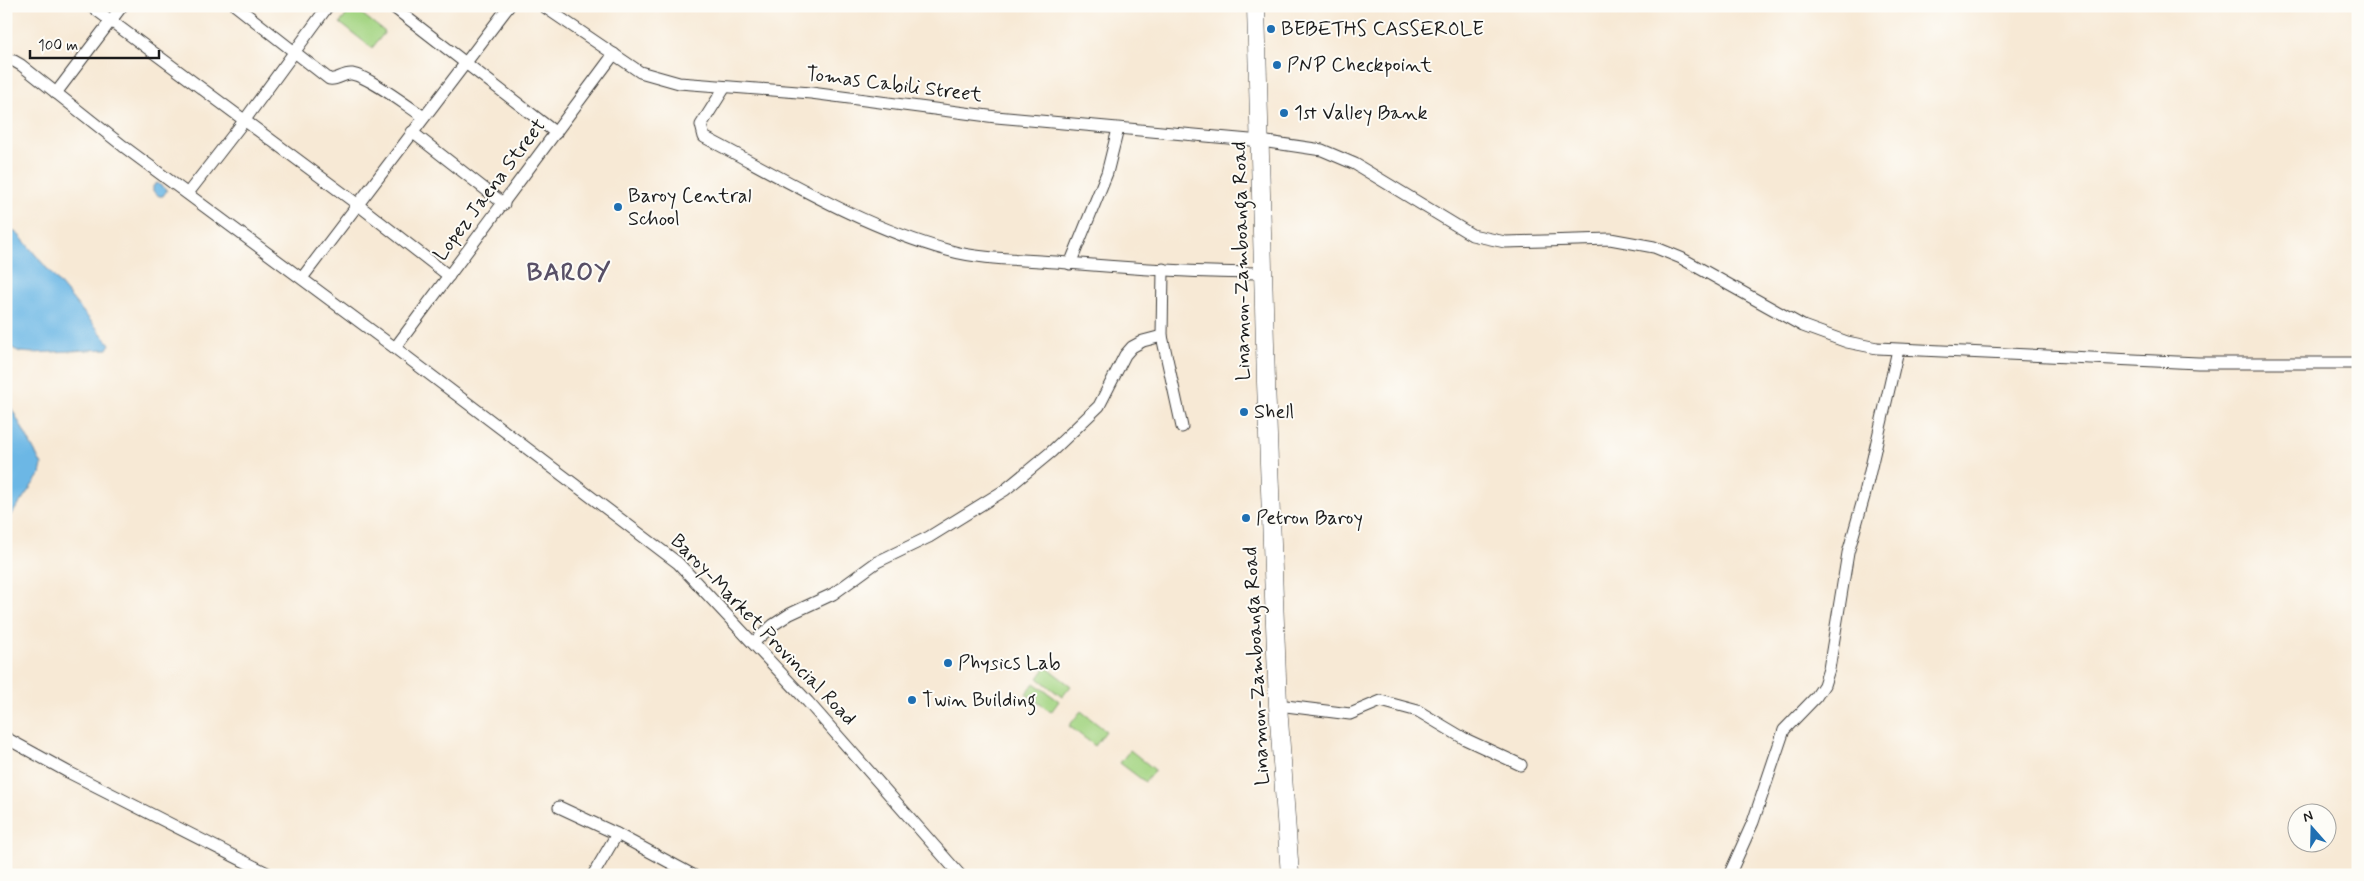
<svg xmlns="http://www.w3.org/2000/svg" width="2364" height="881" font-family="Mynerve,sans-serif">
<rect width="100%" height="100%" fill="#fdfcf7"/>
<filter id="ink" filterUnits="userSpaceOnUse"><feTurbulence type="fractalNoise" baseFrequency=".02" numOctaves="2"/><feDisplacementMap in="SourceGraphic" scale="10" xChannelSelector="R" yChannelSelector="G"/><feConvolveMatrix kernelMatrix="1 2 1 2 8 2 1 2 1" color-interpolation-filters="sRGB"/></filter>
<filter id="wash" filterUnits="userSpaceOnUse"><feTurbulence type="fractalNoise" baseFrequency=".0096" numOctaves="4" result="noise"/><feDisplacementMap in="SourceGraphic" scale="20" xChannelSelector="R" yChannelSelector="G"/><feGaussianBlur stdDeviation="1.12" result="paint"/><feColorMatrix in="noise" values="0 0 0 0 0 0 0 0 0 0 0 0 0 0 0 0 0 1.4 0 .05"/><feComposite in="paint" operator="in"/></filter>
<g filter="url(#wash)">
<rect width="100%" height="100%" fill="#f7e9d5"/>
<g fill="#a5d584" stroke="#607850">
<path d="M353 7 385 32 372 48 340 23Z"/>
<path d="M1046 667 1071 686 1062 697 1038 678Z"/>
<path d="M1034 683 1059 701 1051 712 1026 694Z"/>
<path d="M1081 711 1106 731 1095 746 1069 726Z"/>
<path d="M1130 750 1155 770 1145 782 1120 763Z"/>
</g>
<g fill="#6cb7e5" stroke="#446a80">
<path d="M157 183 167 190 163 196H159L153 191V186Z"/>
<path d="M11 229 19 235 110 344 107 349 33 353 20 352 6 345V230Z"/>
<path d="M6 398 42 465 40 474 12 514 6 518Z"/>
</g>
</g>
<g filter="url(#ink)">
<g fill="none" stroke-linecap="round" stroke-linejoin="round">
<g stroke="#3d3b38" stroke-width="13">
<g id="minor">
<path d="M91 6 357 204 449 276"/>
<path d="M236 6 329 79C337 81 343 73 352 74 370 77 407 106 424 117"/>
<path d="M392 6 556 133"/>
<path d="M543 6 640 72 679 83 811 93 996 117 1261 141 1322 150 1355 164 1472 235 1505 242 1610 239 1654 247 1681 258 1803 326 1847 342 1877 348 2198 363H2358"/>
<path d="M6 60 14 61 21 65 123 146 395 348 678 563 808 702 960 875"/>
<path d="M725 87 701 125 704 137C783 178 860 226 947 250 982 260 1020 259 1056 262 1125 268 1194 273 1263 273"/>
<path d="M56 93 122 6"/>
<path d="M412 132 504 204"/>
<path d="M188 193 244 121 328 6"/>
<path d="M1070 264 1107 173 1118 129"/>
<path d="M1163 269 1162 336 1182 427"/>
<path d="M302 278 509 6"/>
<path d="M395 348 614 54"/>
<path d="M753 643 773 625 790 614 833 594 877 562 929 537 1005 490 1051 452 1099 406 1125 355 1132 347 1143 341 1162 336"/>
<path d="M1278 705 1350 714 1381 701 1418 711 1465 739 1521 765"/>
<path d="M6 738 68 772 271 875"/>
<path d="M559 807 617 834 693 875"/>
<path d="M593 875 617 834"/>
<path d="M1731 875V871L1753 822 1784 730 1816 697 1824 685 1829 669 1848 553 1865 493 1898 350"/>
</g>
</g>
<g stroke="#3d3b38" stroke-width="19">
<path id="highway" d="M1256 6 1266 382 1278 705 1290 875"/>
</g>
<use href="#minor" stroke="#fff" stroke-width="11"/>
<use href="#highway" stroke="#fff" stroke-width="18"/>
</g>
</g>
<g fill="#1f6fb2" stroke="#fdfcf7" stroke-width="2">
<circle cx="1271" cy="29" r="5"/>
<circle cx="1277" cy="65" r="5"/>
<circle cx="1284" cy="113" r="5"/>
<circle cx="618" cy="207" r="5"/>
<circle cx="1244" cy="412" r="5"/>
<circle cx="1246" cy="518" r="5"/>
<circle cx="948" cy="663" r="5"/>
<circle cx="912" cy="700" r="5"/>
</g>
<g text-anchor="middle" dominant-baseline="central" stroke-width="4" stroke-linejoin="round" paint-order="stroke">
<g font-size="20" fill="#1c1c1c" stroke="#fdfcf7" text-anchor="start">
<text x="1281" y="29">BEBETHS CASSEROLE</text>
<text x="1287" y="65">PNP Checkpoint</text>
<text x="1294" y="113">1st Valley Bank</text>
<text x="628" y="196">Baroy Central<tspan x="628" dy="23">School</tspan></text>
<text x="1254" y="412">Shell</text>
<text x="1256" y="518">Petron Baroy</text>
<text x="958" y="663">Physics Lab</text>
<text x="922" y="700">Twin Building</text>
</g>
<g font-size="20" fill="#1c1c1c" stroke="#fdfcf7">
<text transform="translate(894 85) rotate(7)">Tomas Cabili Street</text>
<text transform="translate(490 190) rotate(-53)">Lopez Jaena Street</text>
<text transform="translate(1242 261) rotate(-91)">Linamon-Zamboanga Road</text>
<text transform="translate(763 630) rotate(46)">Baroy-Market Provincial Road</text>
<text transform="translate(1257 666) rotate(-93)">Linamon-Zamboanga Road</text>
</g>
<g font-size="25" font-weight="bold" letter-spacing="1" fill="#585067" stroke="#fdfcf7">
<text x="569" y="273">BAROY</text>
</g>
</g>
<rect width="2364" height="881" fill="none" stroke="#fdfcf7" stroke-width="25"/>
<g transform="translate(2312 828) rotate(340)"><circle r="24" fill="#fdfcf7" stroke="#a3a29f"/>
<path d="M0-4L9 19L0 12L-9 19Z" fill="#1f6fb2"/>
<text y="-8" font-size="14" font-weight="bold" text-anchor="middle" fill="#1c1c1c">N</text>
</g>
<path d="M30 50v8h129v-8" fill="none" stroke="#1c1c1c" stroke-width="2.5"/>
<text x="38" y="50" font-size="15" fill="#1c1c1c" stroke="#fdfcf7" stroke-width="4" paint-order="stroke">100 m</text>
</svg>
